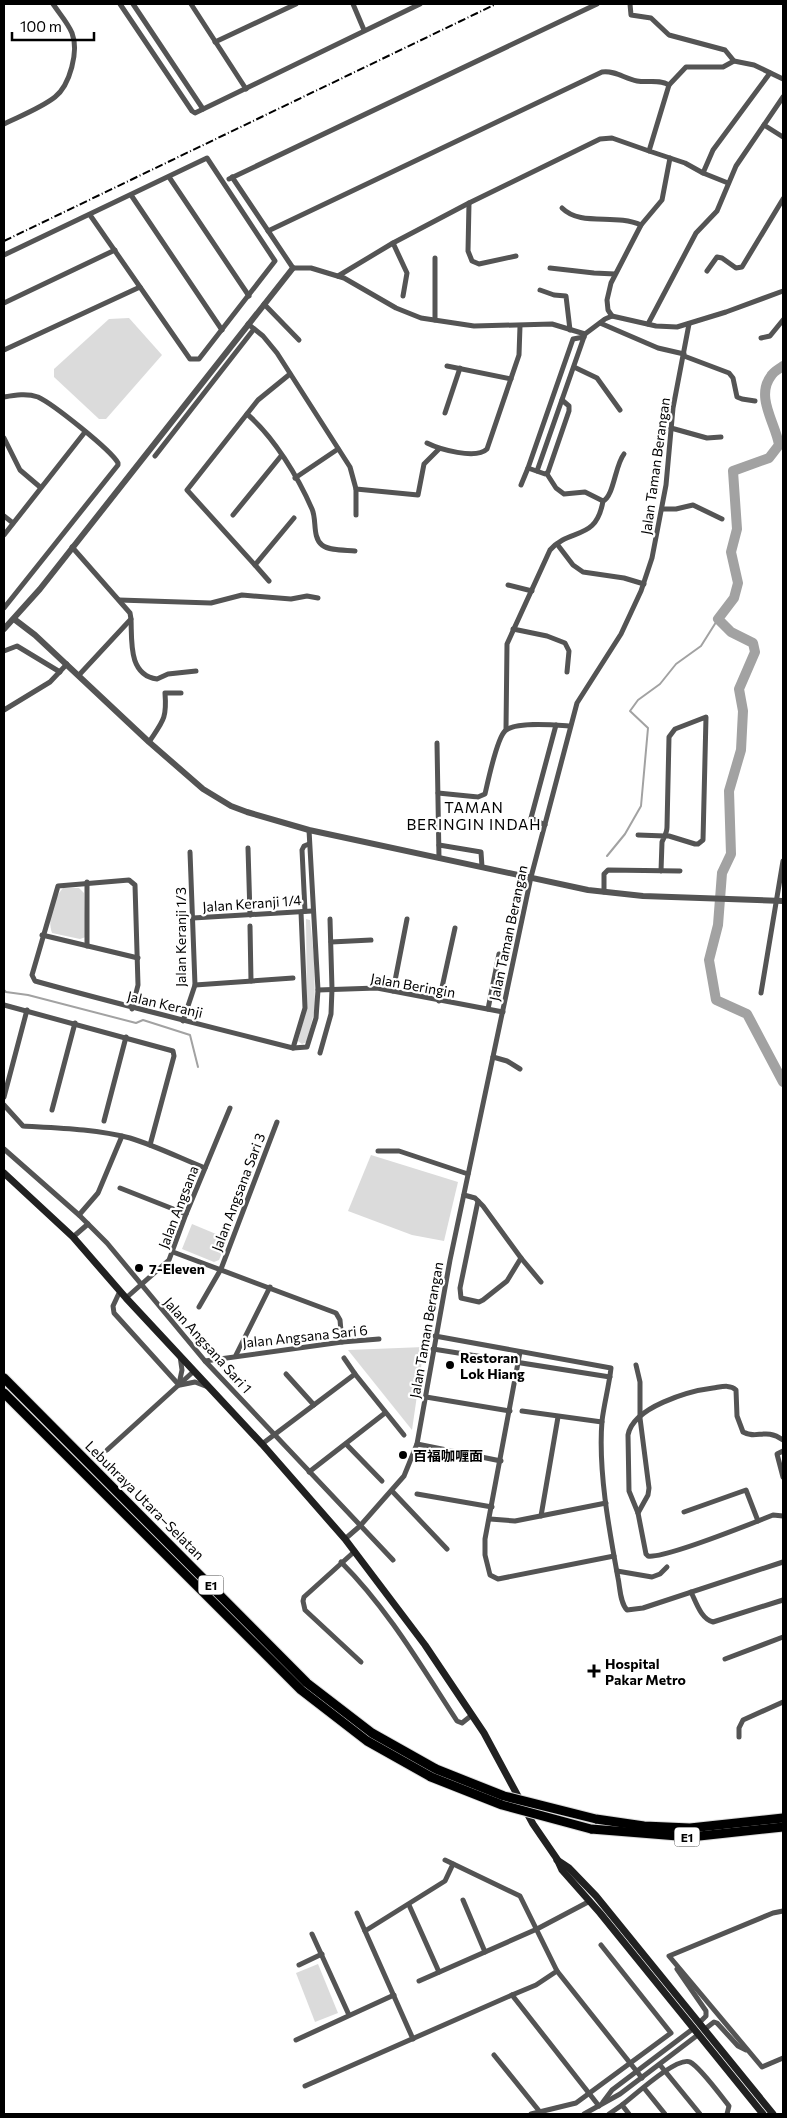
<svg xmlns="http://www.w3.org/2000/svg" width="787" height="2118" font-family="Commissioner,'Noto Sans SC',sans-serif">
<rect width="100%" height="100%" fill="#fff"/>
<g fill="#dbdbdb">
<path d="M129 318 162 355 106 419H99L54 377V369L109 319Z"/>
<path d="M63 888H79L84 893 86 937 80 939 52 933C47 919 53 899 63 888Z"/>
<path d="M306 919 310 920 314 957 315 1008 307 1042 302 1044 298 1041 307 1007Z"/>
<path d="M371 1155 458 1182 444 1241 412 1235 348 1211Z"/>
<path d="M192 1224 228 1239 219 1260 214 1262 182 1249Z"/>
<path d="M424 1347 412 1430 348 1350Z"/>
<path d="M318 1964 338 2013 315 2022 296 1973Z"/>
</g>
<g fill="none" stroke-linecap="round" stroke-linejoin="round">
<g stroke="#a2a2a2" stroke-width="2">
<path d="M607 856 625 834 641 806 648 728 630 711 638 700 660 684 676 664 701 646 718 619"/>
<path d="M4 990 6 992 28 995 136 1023 143 1020 190 1035 198 1067"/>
</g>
<path stroke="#a2a2a2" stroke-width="10" d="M783 366C779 369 773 372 771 376 755 397 776 424 779 445L769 458 733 471 737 529 731 552 738 583 734 598 718 619 731 632 753 643 755 652 739 689 743 711 741 750 729 791 731 854 722 873 718 925 709 960 716 1000 747 1014 783 1082"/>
<g stroke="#dbdbdb" stroke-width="11">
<g id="motorway">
<path d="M4 1378 307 1683 372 1733 436 1769"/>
<path d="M4 1393 301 1690 367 1741 431 1777"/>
<path d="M596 1819 644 1826 690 1828 783 1818"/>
<path d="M591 1829 690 1837 783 1827"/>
</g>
</g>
<g stroke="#545454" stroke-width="5">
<path d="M120 4 192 111 195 113 420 4"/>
<path d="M133 4 203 109"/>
<path d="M191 4 246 89"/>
<path d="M353 4 364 30"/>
<path d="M630 4 631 15 651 18 669 35 725 50 734 61 754 65 783 79"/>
<path d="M215 42 296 4"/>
<path d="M669 85 649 151 685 163 703 173 728 183"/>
<path d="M4 124C20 116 41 108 55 97 70 85 79 51 72 33 68 23 59 13 53 4"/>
<path d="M764 125 783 137"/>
<path d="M703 173 713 150 770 73"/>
<path d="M169 177 249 296"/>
<path d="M232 177 293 268H311L344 278 396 308 421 318 474 326 552 324 585 334"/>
<path d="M229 179 597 4"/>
<path d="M131 195 222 330"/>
<path d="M469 203 468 251 472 261 479 264 516 256"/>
<path d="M562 208C581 227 615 213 641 225"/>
<path d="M268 231 602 72C615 70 625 79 637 81 648 83 659 79 669 85L686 67H723L734 61"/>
<path d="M393 243 407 273 403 296"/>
<path d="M4 255 207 158 275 261 199 359H190L90 215"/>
<path d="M550 268 594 273 615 274"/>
<path d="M707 271 717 257 722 258 736 268 742 267 783 199"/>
<path d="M338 276 393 243 469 203 600 139 612 138 649 151"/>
<path d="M540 290 554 295 566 296 570 330"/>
<path d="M4 303 115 250"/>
<path d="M264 304 299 340"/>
<path d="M612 316 608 310 607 300 611 283 641 225 662 200 670 158"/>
<path d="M435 320V258"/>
<path d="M600 323 658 348 684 354"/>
<path d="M248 324 263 336 277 353 350 467 356 489 418 495 424 464 439 449"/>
<path d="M648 324 696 233 717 211 736 166 783 97"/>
<path d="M761 338 770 336 783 320"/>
<path d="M4 350 140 287"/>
<path d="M684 356 729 373 733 378 737 397 742 399 755 401"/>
<path d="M447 366 511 379"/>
<path d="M574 367 597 378 620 410"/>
<path d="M290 374 258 400 187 490 255 565 294 518"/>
<path d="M4 397C15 395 27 393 38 397 53 404 111 450 118 463V465L4 608"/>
<path d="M562 400 569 406V411L548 472 545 474 528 468 573 339 584 337"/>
<path d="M445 413 460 368"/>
<path d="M247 414C274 437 298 477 312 509 317 520 312 537 322 545 329 551 346 550 355 551"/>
<path d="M671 428 707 438 721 437"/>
<path d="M4 438 20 470 40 487"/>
<path d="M427 443C439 449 476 460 487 449L519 355 520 326"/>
<path d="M155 456 254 329"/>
<path d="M537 471 585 334 605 319 612 316 656 326 677 327 726 312 783 291"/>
<path d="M547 474 556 488 564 494 585 492 603 501C614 496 615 465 624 454"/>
<path d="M295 478 338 449"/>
<path d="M521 485 528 468"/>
<path d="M356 489V515"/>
<path d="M662 509H676L693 505 722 519"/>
<path d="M233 515 281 456"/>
<path d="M4 516 13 523"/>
<path d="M4 535 85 432"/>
<path d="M557 544 573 565 583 572 624 578 644 584"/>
<path d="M72 547 130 613 131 619 79 675"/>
<path d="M255 565 269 581"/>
<path d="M508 585 532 591"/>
<path d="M119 600 211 603 242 595 291 599 307 596 318 598"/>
<path d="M131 619C132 641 128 675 157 679L168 674 196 671"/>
<path d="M513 629 547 636 565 643 569 651 567 672"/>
<path d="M4 651 17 646 60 672"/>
<path d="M4 710 50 682 67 664"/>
<path d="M506 729 507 644 550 550C570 527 596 542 603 501"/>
<path d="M149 742C163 721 167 719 165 693H181"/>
<path d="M437 743 439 858"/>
<path d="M438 793 478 797 485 794C488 781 497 738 505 731 515 721 556 725 570 726"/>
<path d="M545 825 531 818 556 725"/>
<path d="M638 835 665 836H669L695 844H698L703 840 706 717 675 729 669 737 667 827C667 833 664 837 662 842L661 871"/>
<path d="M439 845 481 852 482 867"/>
<path d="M248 848 250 915"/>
<path d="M604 892V874L608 870 680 871"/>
<path d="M305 911 302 850 304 846 309 844"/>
<path d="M193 918 312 911"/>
<path d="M250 926 251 981"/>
<path d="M42 935 138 958"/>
<path d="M331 942 371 940"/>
<path d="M87 946V882"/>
<path d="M195 985 293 978"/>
<path d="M318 990 377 988 503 1012"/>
<path d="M393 991 407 919"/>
<path d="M761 993 783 861"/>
<path d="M439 1001 455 928"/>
<path d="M4 1005 173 1051 174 1056 150 1145"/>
<path d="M132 1009 138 985 135 885 129 880 58 886 32 975 35 981C121 1005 207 1026 293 1048L307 1047 316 1018 318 990 309 830"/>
<path d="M488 1009 499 954"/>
<path d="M183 1021 195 985 190 852"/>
<path d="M293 1048 305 1008 301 912"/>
<path d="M320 1053 331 1014 332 989 330 919"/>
<path d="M493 1057 507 1061 520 1069"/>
<path d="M4 1097 27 1010"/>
<path d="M4 1105 23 1126C58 1128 96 1129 130 1138 156 1146 180 1158 205 1168"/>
<path d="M52 1110 75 1023"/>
<path d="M104 1121 126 1037"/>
<path d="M4 1149 79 1215 107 1243 205 1361 393 1560"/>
<path d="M378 1151H399L468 1174"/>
<path d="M120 1188 186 1214"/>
<path d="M464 1195 475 1198 483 1206 521 1258 541 1282"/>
<path d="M478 1201 460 1288 461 1298 479 1302 483 1300 507 1281 521 1258"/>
<path d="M79 1215 98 1193 122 1136"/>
<path d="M73 1237 88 1224"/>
<path d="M173 1252 336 1313 340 1320 342 1342"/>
<path d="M120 1291 113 1306 114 1313 179 1385"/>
<path d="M126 1298 169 1260 186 1214 230 1108"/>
<path d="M199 1307 221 1269 277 1122"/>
<path d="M435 1336 611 1368C609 1386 604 1404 602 1421 598 1470 609 1529 618 1578 620 1587 620 1603 627 1610L643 1608 783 1562"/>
<path d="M433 1349 610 1377"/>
<path d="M520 1352 485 1539V1555L490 1575 498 1579 614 1556"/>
<path d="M236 1355 270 1287"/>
<path d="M205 1361 342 1342 379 1339"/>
<path d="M636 1365 640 1382V1418L649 1488 648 1495 638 1513"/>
<path d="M286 1374 314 1405"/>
<path d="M355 1374 404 1435"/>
<path d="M179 1384 182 1370 180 1356"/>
<path d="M180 1385 195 1382 208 1387"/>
<path d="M426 1397 510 1411"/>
<path d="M522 1411 602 1422"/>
<path d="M783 1440C765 1427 757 1440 743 1432L737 1416 736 1390C730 1384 721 1387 713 1388 689 1391 633 1407 628 1435L629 1491 638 1513 646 1554 648 1556C663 1559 753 1523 773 1515L783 1516"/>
<path d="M262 1444 355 1374 344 1358"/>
<path d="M346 1444 382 1481"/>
<path d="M417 1444 501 1461"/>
<path d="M107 1450 194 1371"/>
<path d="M783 1451 777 1454 783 1477"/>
<path d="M309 1472 385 1413"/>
<path d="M392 1491 447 1549"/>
<path d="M417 1494 492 1507"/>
<path d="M684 1512 746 1490 758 1521"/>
<path d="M541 1516 558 1417"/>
<path d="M490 1519 515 1521 606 1503"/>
<path d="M345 1539 360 1526 404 1476 417 1444 450 1260 531 877 577 703 621 634 641 591 652 558 666 485 673 408 689 324"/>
<path d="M355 1551 304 1597 303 1601 305 1610 361 1662"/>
<path d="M341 1562C388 1609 421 1666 457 1721L462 1723 472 1715"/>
<path d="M617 1571 652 1577 660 1574 667 1567"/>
<path d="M691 1592C696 1602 701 1619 713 1622L783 1600"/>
<path d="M725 1659 783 1637"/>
<path d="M739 1737V1728L743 1720 783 1702"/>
<path d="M445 1860 520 1896 557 1971 642 2078"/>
<path d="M463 1900 485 1952"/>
<path d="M409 1905 439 1972"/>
<path d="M783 1911 773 1913 669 1956 762 2067 783 2058"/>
<path d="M357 1913 413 2039"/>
<path d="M365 1931 445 1881 453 1864"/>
<path d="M312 1934 349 2015"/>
<path d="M299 1965 322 1954"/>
<path d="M677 1969 706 2011V2016L700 2022"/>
<path d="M419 1981 537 1929 590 1901"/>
<path d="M512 1995 599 2106"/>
<path d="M705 2029 714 2022 717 2023 738 2046 746 2050"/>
<path d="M296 2040 394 1995"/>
<path d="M494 2055 540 2112"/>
<path d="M660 2065 700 2114"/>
<path d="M305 2086 512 1995 536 1985 557 1971"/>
<path d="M644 2088 665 2114"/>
<path d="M603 2102 612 2090 694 2028"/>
<path d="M531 2114 576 2103 671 2033 601 1945"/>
<path d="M584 2114 620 2094 699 2034"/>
<path d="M609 2114 622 2105"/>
<path d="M629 2114 622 2105C634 2096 677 2056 690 2062 700 2067 721 2096 729 2106L727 2114"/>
</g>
<g stroke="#545454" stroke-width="6">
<path d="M14 619 35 635 149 742 203 789 231 806 247 812 309 830 588 890 643 896 783 901"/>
<path d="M4 629 40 589 293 268"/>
</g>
<g stroke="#212121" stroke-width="7">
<path d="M4 1173 73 1237 126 1298 262 1444 345 1539 425 1645 484 1733 533 1824 557 1859 562 1870 600 1913 763 2114"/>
<path d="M557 1860 569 1868 596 1896 773 2114"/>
</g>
<use href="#motorway" stroke="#000" stroke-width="9"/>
<path stroke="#000" stroke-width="2" stroke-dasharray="8 2.5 1 2.5" stroke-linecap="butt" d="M4 241 496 4"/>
<g stroke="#dbdbdb" stroke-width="11" stroke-linecap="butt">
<g id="motorway-bridge">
<path d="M436 1769 504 1796 596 1819"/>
<path d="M431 1777 502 1805 591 1829"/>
</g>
</g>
<use href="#motorway-bridge" stroke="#000" stroke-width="9"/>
</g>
<g fill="#000" stroke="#fff" stroke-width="2">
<circle cx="139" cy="1268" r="5"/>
<circle cx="450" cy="1365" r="5"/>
<circle cx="403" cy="1455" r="5"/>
<path d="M591.5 1663.5h5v5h5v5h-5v5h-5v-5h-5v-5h5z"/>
</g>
<g text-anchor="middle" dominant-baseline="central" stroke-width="4.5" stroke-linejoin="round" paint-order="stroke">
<g fill="#fff" stroke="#4c4c4c" stroke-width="1">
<rect x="198.5" y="1575.5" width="25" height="19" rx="4"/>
<rect x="674.5" y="1827.5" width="25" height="19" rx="4"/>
</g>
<g font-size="12" font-weight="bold" fill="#000">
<text x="211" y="1585">E1</text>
<text x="687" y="1837">E1</text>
</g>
<g font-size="14" fill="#000" stroke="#fff">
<text transform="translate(655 466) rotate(-82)">Jalan Taman Berangan</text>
<text transform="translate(252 903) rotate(-4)">Jalan Keranji 1/4</text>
<text transform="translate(508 933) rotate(-78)">Jalan Taman Berangan</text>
<text transform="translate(180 937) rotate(-90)">Jalan Keranji 1/3</text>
<text transform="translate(413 985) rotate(10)">Jalan Beringin</text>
<text transform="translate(165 1004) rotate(13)">Jalan Keranji</text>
<text transform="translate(238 1192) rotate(-69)">Jalan Angsana Sari 3</text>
<text transform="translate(178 1207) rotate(-69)">Jalan Angsana</text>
<text transform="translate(426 1330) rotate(-80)">Jalan Taman Berangan</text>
<text transform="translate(305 1336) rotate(-6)">Jalan Angsana Sari 6</text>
<text transform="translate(208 1345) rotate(48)">Jalan Angsana Sari 1</text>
<text transform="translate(145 1500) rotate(45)">Lebuhraya Utara–Selatan</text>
</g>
<g font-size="14" font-weight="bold" fill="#000" stroke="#fff" text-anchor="start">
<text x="149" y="1268">7-Eleven</text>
<text x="460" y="1357">Restoran<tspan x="460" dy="16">Lok Hiang</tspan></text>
<text x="413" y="1455">百福咖喱面</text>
<text x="605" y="1663">Hospital<tspan x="605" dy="16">Pakar Metro</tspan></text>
</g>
<g font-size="15" letter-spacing="1" fill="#000" stroke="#fff">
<text x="474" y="807">TAMAN<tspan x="474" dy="17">BERINGIN INDAH</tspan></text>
</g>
</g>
<rect width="787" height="2118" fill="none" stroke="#000000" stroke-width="10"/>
<path d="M12 32v8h82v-8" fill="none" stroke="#000000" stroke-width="2.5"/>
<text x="20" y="32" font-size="15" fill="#000000" stroke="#ffffff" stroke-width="4" paint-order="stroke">100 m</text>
</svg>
